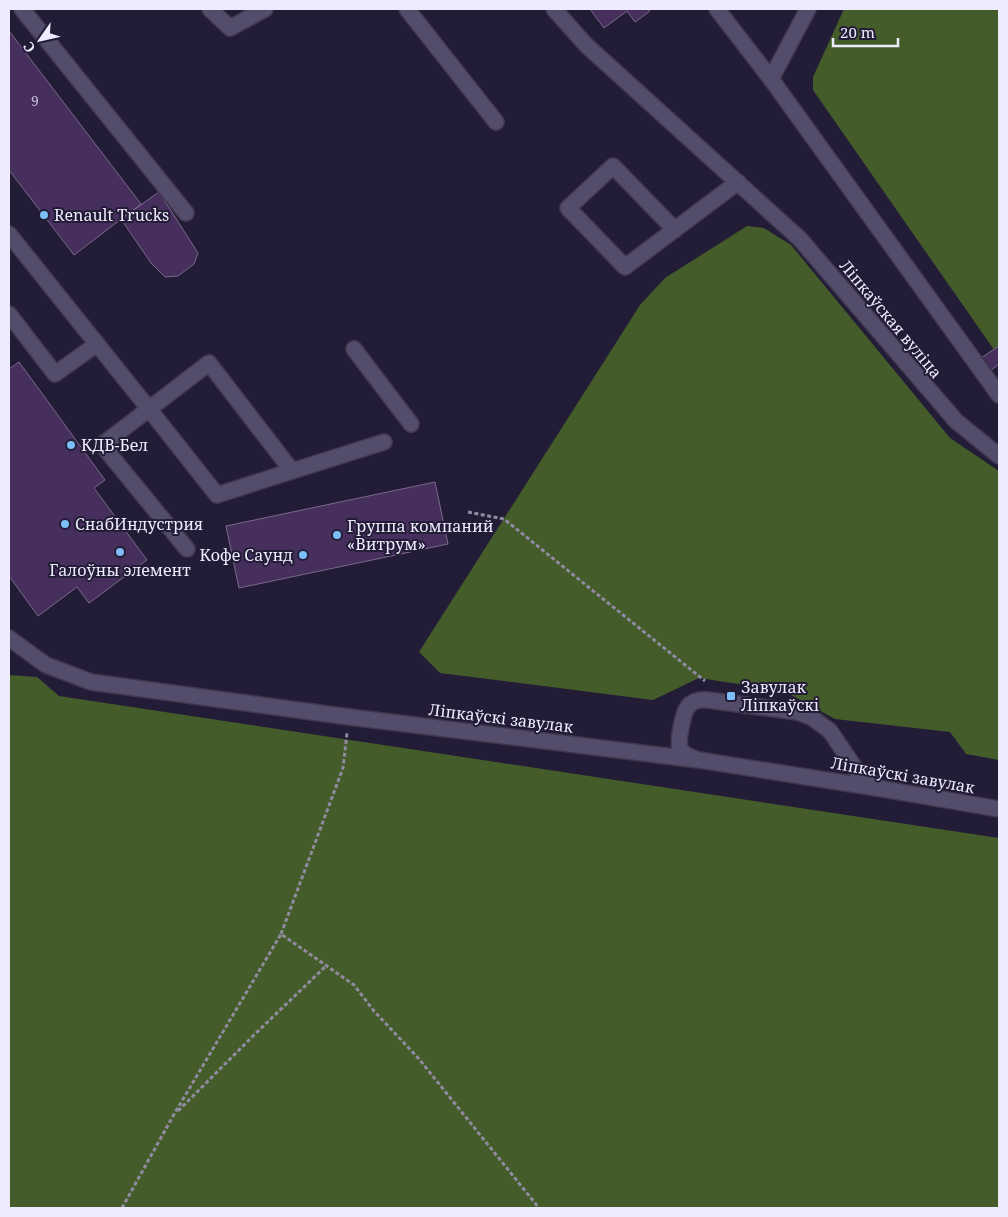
<svg xmlns="http://www.w3.org/2000/svg" width="1008" height="1217" font-family="'Noto Serif',serif">
<rect width="100%" height="100%" fill="#231c37"/>
<g fill="#445c29">
<path d="M844 9H999V357L813 90V77Z"/>
<path d="M747 226 764 228 791 245 950 438 999 471V760L966 754 950 732 835 719 784 691 699 678 653 700 440 673 419 652 640 305 665 278Z"/>
<path d="M9 675 37 677 59 696 999 838V1208H9Z"/>
</g>
<g fill="#462f5d" stroke="#796a89">
<path d="M590 9H648L650 11 635 22 627 11 604 28Z"/>
<path d="M9 31 141 204 74 255 9 170Z"/>
<path d="M159 192 198 253 194 264 178 276 165 277 151 263 121 219Z"/>
<path d="M999 346V364L990 371 981 358Z"/>
<path d="M19 362 105 480 94 488 147 560 89 603 77 587 38 616 9 576V369Z"/>
<path d="M435 482 448 544 239 588 226 526Z"/>
</g>
<g fill="none" stroke-linecap="round" stroke-linejoin="round">
<g stroke="#3f384e" stroke-width="18">
<g id="minor">
<path d="M22 9 186 213"/>
<path d="M210 9 230 28 265 9"/>
<path d="M407 9 496 122"/>
<path d="M554 9 586 45 800 239 956 421 999 456"/>
<path d="M717 9 771 79 999 395"/>
<path d="M771 79 808 9"/>
<path d="M675 230 613 166 568 208 625 267 738 182"/>
<path d="M9 234 149 409 209 363 292 471 384 442"/>
<path d="M9 314 55 374 97 344"/>
<path d="M354 349 411 424"/>
<path d="M187 549 102 445 149 409 217 495 292 471"/>
<path d="M9 638 46 665 91 682 349 717 699 760 883 789 999 809"/>
<path d="M696 759C690 757 683 755 680 748 678 741 680 734 681 728 684 711 687 698 708 700L797 712 811 717 830 731 857 771 868 781 877 786"/>
</g>
</g>
<g stroke="#908ba1" stroke-width="3" stroke-dasharray="4 2.5" stroke-linecap="butt">
<path d="M468 512 504 519 705 681"/>
<path d="M281 934 343 768 347 733"/>
<path d="M178 1111 253 1036 327 965"/>
<path d="M122 1208 173 1116 281 934 354 985 374 1011 419 1059 539 1208"/>
</g>
<use href="#minor" stroke="#534d6b" stroke-width="15"/>
</g>
<g fill="#7bbef8" stroke="#231c37" stroke-width="2">
<circle cx="44" cy="215" r="5"/>
<circle cx="71" cy="445" r="5"/>
<circle cx="65" cy="524" r="5"/>
<circle cx="337" cy="535" r="5"/>
<circle cx="120" cy="552" r="5"/>
<circle cx="303" cy="555" r="5"/>
<rect x="726" y="691" width="10" height="10" rx="2.5"/>
</g>
<g text-anchor="middle" dominant-baseline="central" stroke-width="4" stroke-linejoin="round" paint-order="stroke">
<g font-size="14" fill="#c5bcd6">
<text x="35" y="100">9</text>
</g>
<g font-size="16" fill="#efebfe" stroke="#231c37" text-anchor="start">
<text x="54" y="215">Renault Trucks</text>
<text x="81" y="445">КДВ-Бел</text>
<text x="75" y="524">СнабИндустрия</text>
<text x="347" y="526">Группа компаний<tspan x="347" dy="18">«Витрум»</tspan></text>
<text x="293" y="555" text-anchor="end">Кофе Саунд</text>
<text x="120" y="570" text-anchor="middle">Галоўны элемент</text>
<text x="741" y="687">Завулак<tspan x="741" dy="18">Ліпкаўскі</tspan></text>
</g>
<g font-size="16" fill="#efebfe" stroke="#231c37">
<text transform="translate(891 319) rotate(50)">Ліпкаўская вуліца</text>
<text transform="translate(501 718) rotate(7)">Ліпкаўскі завулак</text>
<text transform="translate(903 775) rotate(10)">Ліпкаўскі завулак</text>
</g>
</g>
<rect width="1008" height="1217" fill="none" stroke="#efebfe" stroke-width="20"/>
<g transform="translate(40 40) rotate(236)" stroke="#231c37" stroke-width="4" paint-order="stroke">
<path d="M0-4L9 19L0 12L-9 19Z" fill="#efebfe"/>
<text y="-8" font-size="14" font-weight="bold" text-anchor="middle" fill="#efebfe">С</text>
</g>
<path d="M833 38v8h65v-8" fill="none" stroke="#efebfe" stroke-width="2.5"/>
<text x="840" y="38" font-size="15" fill="#efebfe" stroke="#231c37" stroke-width="4" paint-order="stroke">20 m</text>
</svg>
